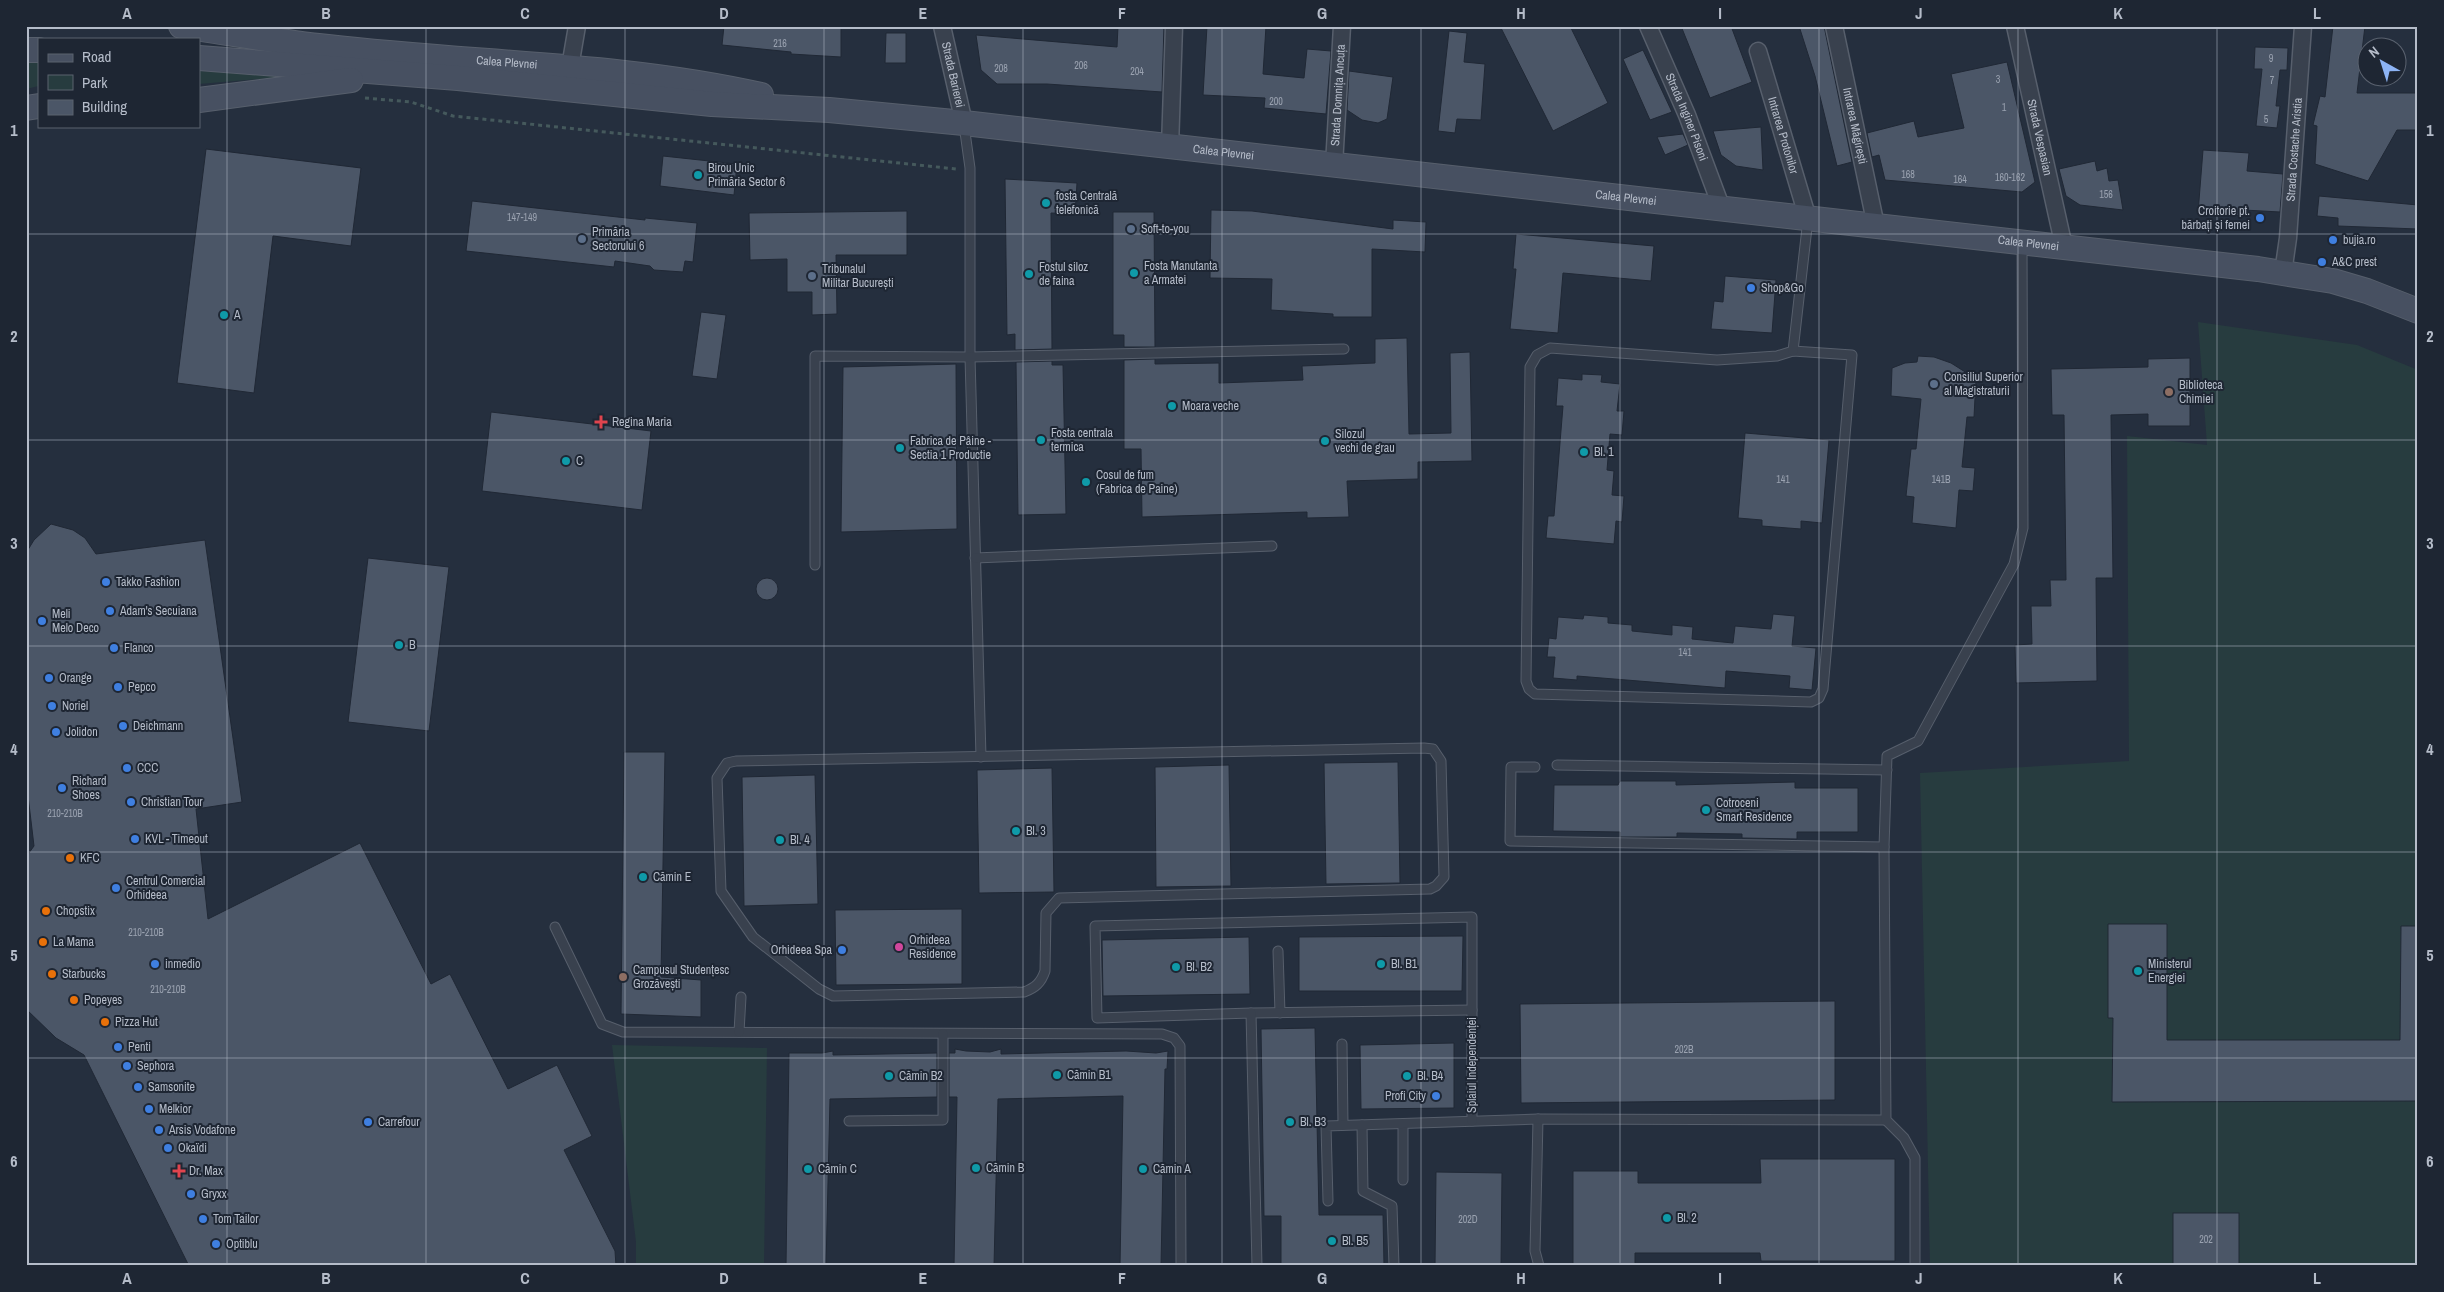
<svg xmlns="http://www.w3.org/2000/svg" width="2444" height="1292" font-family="'Archivo Narrow',sans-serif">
<rect width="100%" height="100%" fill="#252f3e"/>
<g fill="#273c3f">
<path d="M26 62H39V86L26 89Z"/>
<path d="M199 71 296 76 199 84Z"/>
<path d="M2198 322 2357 345 2418 370V1266H1930L1920 773 2129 761 2127 436 2207 445Z"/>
<path d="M612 1045 767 1048 764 1266H636V1242Z"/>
</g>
<g fill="#4b5667" stroke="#202835">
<path d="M724 26H841V57L791 54V52L722 45Z"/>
<path d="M1118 26H1164L1162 92 1047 84H997L981 70 976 35 1117 47Z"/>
<path d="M1207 26H1266L1263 74 1304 78 1307 49 1331 51 1326 114 1264 108 1265 98 1203 95Z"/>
<path d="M1500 26H1570L1608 103 1553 131Z"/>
<path d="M1681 26H1731L1752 82 1710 98Z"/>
<path d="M1799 26H1824L1852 162 1837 166 1815 76Z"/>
<path d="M2333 26H2365L2357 93H2418V130H2397L2368 181 2315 164 2317 126 2313 125 2320 96 2325 97Z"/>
<path d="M1449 31 1467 33 1464 62 1485 64 1481 120 1457 119 1455 133 1438 131Z"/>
<path d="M886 33H906V63H885Z"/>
<path d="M2255 47 2288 48 2287 70H2280L2276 106H2280L2277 128 2256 126 2262 69H2254Z"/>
<path d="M1643 50 1672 112 1650 120 1623 59Z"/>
<path d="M2007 62 2035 182 2022 192 1885 180 1879 155 1872 157 1867 133 1914 121 1918 137 1964 128 1951 74Z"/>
<path d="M1349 71 1393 77 1387 119 1378 123 1362 120 1347 110Z"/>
<path d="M1761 127 1763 170 1736 166 1721 155 1713 131Z"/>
<path d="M1683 134 1688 145 1665 155 1657 137Z"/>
<path d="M206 149 361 168 351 246 273 236 254 393 177 383Z"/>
<path d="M2203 150 2249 153 2247 171 2283 174 2280 212 2244 210V216L2198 213Z"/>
<path d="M663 156 737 164 734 195 660 186Z"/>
<path d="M2095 161 2097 171 2107 168 2109 181 2118 180 2123 210 2080 205 2066 196 2059 169Z"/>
<path d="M1005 179 1077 183 1075 214 1051 213 1052 349 1015 350V334L1007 335Z"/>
<path d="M2319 196 2418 205V229L2338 226V218L2317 216Z"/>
<path d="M472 201 645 220V218L697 223 693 262 685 261 683 272 654 270 650 266 615 261 614 267 466 251Z"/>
<path d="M1211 210 1252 211 1393 229V220L1426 222 1425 252 1372 249V317H1333V314L1271 310 1272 279 1210 278Z"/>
<path d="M907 211V255H836L837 314 812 315V292H787V259L750 260 749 213Z"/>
<path d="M1113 212H1154L1155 347H1124V335H1113Z"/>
<path d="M1516 234 1654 246 1651 281 1563 273 1558 333 1510 329 1516 269H1513Z"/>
<path d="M1725 276 1776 280 1772 333 1711 329 1714 301 1723 302Z"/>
<path d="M701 312 726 315 717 379 692 376Z"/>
<path d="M1407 338 1409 434 1451 433 1450 353 1470 352 1472 461 1418 462V479L1347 481 1349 517 1307 518V512L1142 517 1141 449H1124V360L1155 359V364L1219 363V383L1303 380 1302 366 1375 363V339Z"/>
<path d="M1918 356 1934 357 1951 363 1970 375 1983 394 1975 398 1974 417H1967L1962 467 1975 468 1973 491 1959 490 1956 528 1912 523 1914 497 1906 496 1911 449H1916L1921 399 1891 396 1892 368 1905 363 1917 362Z"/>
<path d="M2190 358V426H2148V414L2111 415 2113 578H2096L2097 681 2016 683 2015 645 2032 644 2031 606H2051L2050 580H2066L2064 415H2052L2051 369 2148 367V359Z"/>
<path d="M1052 361V365H1063L1066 514 1018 515 1016 362Z"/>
<path d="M956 364 957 529 841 532 843 367Z"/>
<path d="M1582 374 1602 375 1601 382 1620 384 1617 411H1624L1622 435 1610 434 1607 470 1614 471 1612 495 1624 496 1622 522 1616 521 1614 544 1546 538 1548 516H1554L1563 406H1556L1558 378 1582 380Z"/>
<path d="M491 412 651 431 642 510 482 491Z"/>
<path d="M1745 433 1829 440 1822 523 1801 521V529L1762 526V520L1738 518Z"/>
<path d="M51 524 73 530 85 538 96 554 205 540 242 802 196 809 208 919 360 843 431 984 450 974 508 1089 557 1065 592 1136 564 1150 615 1251 616 1266H189L84 1055 56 1038 26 1009V857L34 846 26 779V553L34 540Z"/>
<path d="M368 558 449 567 429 731 348 722Z"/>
<circle cx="767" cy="589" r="11"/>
<path d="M1773 614 1795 616 1792 646 1816 648 1812 690 1789 688 1790 676 1726 671 1725 688 1577 676V680L1553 678 1555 657H1547L1549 638 1556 639 1558 617 1583 619 1584 615 1608 617V623L1632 625V631L1672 635V625L1693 627 1692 639 1733 643 1735 626 1771 629Z"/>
<path d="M624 752H665L661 977 701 980V1017L621 1014Z"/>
<path d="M1398 762 1400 883 1326 884 1324 763Z"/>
<path d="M1229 765 1231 886 1156 887 1155 767Z"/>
<path d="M1052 768 1054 892 979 893 977 770Z"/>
<path d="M815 775 818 904 744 906 742 777Z"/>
<path d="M1620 781H1676V785L1795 782V788H1858V832H1797V839L1742 838V834L1677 833V837H1620V832L1553 831 1554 785H1618Z"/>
<path d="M962 909V984L836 985 835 910Z"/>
<path d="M2108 924H2167V1040H2400L2401 926H2418V1101L2112 1102 2113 1018H2108Z"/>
<path d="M1463 936 1462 991H1299V937Z"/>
<path d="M1249 937 1250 994 1103 996 1102 940Z"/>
<path d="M1835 1001V1100L1521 1103 1520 1004Z"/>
<path d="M1315 1028 1319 1215H1383L1384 1266H1281V1216H1264L1261 1029Z"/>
<path d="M1454 1043V1108L1361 1109 1360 1045Z"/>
<path d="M955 1049 966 1051 990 1052 1001 1049V1054L1126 1051 1156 1053 1168 1051 1167 1069H1165L1161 1266H1120L1123 1096 998 1099 994 1266H954L957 1097H949V1053H955Z"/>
<path d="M833 1051V1055L937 1053V1097L830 1099 826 1266H786L789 1053H822Z"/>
<path d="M1760 1159H1895V1261H1761L1760 1253H1635V1266H1573V1171H1638V1183H1761Z"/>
<path d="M1436 1172 1502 1173 1501 1266H1435Z"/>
<rect x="2173" y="1213" width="66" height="53"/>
</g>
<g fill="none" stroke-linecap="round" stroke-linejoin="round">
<g stroke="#575f6c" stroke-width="11">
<g id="service">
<path d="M964 125 970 168V357L981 757"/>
<path d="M1550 348 1717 360 1777 356 1793 351 1852 355 1823 689 1819 698 1811 702 1535 694 1529 689 1526 681 1530 367 1537 355Z"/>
<path d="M1793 351 1808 219"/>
<path d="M975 558 1272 546"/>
<path d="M815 565V356L970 357 1344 349"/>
<path d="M1424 748 1433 749 1441 761 1444 877 1436 886 1430 889 1059 898 1046 913 1045 971C1041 983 1035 988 1024 992L833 996 819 989 753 937 721 891 717 778 727 763 736 761Z"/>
<path d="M1557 765 1887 770"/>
<path d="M1535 767H1511L1510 841 1884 847"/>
<path d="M555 927 602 1024 623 1032 1162 1034 1174 1038 1180 1046 1181 1266"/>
<path d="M1278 951 1280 1013"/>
<path d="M1251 1013 1472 1010"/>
<path d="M739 1032 741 997"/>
<path d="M1342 1044 1343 1125"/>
<path d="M1538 1119 1535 1251 1539 1266"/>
<path d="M849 1121 943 1120V1034"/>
<path d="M1403 1124V1180"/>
<path d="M1362 1125 1363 1191 1392 1206 1394 1266"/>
<path d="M1328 1201 1326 1126 1538 1119 1886 1120"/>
<path d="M1257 1266 1251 1013 1097 1018 1095 926 1472 917V1121"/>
<path d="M1915 1266V1158L1904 1138 1886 1120 1884 847 1887 756 1918 741 2014 564 2023 528 2022 244"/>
</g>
</g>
<g stroke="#575f6c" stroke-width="19">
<g id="minor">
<path id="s1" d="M942 26 964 123"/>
<path id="s2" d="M1648 26 1687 115 1722 209"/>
<path id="s3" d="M1834 26 1876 226"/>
<path id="s4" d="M2015 26 2064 247"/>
<path id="s5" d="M1758 51 1808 219"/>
<path d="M570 67 577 26"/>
<path d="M1170 147 1174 26"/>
<path id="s6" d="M1334 165 1342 26"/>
<path id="s7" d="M2283 273 2288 238 2303 26"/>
</g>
</g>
<g stroke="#575f6c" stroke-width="26">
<g id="secondary">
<path id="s8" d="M181 26C230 33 279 42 328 47 472 64 619 63 761 95"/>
<path d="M26 50H39"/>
<path id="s9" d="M199 58 458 78 712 104 829 110 964 123 2258 269 2333 281 2367 291 2418 311"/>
<path d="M199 100 351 80"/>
<path d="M26 108 39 106"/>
</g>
</g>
<path stroke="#45595c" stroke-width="3" stroke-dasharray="4 4" stroke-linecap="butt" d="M365 98 411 102 453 116 956 169"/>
<use href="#service" stroke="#39414e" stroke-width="9"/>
<use href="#minor" stroke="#39414e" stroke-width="16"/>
<use href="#secondary" stroke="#475061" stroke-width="24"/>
</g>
<path fill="none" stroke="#b5bcc9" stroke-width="1" stroke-opacity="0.55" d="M227 26V1266M426 26V1266M625 26V1266M824 26V1266M1023 26V1266M1222 26V1266M1421 26V1266M1620 26V1266M1819 26V1266M2018 26V1266M2217 26V1266M26 234H2418M26 440H2418M26 646H2418M26 852H2418M26 1058H2418"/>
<g fill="#0f9aa8" stroke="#1e2633" stroke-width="2">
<circle cx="698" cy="175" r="5"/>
<circle cx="1046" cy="203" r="5"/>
<circle cx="1134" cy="273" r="5"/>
<circle cx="1029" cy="274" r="5"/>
<circle cx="224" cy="315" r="5"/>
<circle cx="1172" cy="406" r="5"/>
<circle cx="1041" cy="440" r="5"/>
<circle cx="1325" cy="441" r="5"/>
<circle cx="900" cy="448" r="5"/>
<circle cx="1584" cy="452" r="5"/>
<circle cx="566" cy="461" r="5"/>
<circle cx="1086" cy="482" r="5"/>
<circle cx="399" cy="645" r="5"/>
<circle cx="1706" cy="810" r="5"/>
<circle cx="1016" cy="831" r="5"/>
<circle cx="780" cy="840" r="5"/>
<circle cx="643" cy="877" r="5"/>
<circle cx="1381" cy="964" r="5"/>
<circle cx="1176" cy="967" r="5"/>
<circle cx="2138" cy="971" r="5"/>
<circle cx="1057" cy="1075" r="5"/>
<circle cx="889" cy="1076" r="5"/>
<circle cx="1407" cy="1076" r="5"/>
<circle cx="1290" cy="1122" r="5"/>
<circle cx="976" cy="1168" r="5"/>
<circle cx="808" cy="1169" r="5"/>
<circle cx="1143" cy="1169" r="5"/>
<circle cx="1667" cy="1218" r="5"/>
<circle cx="1332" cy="1241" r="5"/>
</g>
<g fill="#3f7fe0" stroke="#1e2633" stroke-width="2">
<circle cx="2260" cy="218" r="5"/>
<circle cx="2333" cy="240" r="5"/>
<circle cx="2322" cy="262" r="5"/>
<circle cx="1751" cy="288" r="5"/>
<circle cx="106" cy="582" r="5"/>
<circle cx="110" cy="611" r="5"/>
<circle cx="42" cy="621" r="5"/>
<circle cx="114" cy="648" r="5"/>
<circle cx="49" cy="678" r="5"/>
<circle cx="118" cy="687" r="5"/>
<circle cx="52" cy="706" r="5"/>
<circle cx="123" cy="726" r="5"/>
<circle cx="56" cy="732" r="5"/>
<circle cx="127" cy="768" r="5"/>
<circle cx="62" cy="788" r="5"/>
<circle cx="131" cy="802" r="5"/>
<circle cx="135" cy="839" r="5"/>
<circle cx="116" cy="888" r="5"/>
<circle cx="842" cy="950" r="5"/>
<circle cx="155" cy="964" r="5"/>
<circle cx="118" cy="1047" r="5"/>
<circle cx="127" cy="1066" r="5"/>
<circle cx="138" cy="1087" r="5"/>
<circle cx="1436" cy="1096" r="5"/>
<circle cx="149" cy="1109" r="5"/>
<circle cx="368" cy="1122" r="5"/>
<circle cx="159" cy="1130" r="5"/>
<circle cx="168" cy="1148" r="5"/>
<circle cx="191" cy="1194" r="5"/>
<circle cx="203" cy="1219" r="5"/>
<circle cx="216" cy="1244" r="5"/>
</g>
<g fill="#5c6f8a" stroke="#1e2633" stroke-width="2">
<circle cx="1131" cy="229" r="5"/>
<circle cx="582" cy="239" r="5"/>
<circle cx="812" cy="276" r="5"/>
<circle cx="1934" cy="384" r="5"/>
</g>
<g fill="#8d6e63" stroke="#1e2633" stroke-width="2">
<circle cx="2169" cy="392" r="5"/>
<circle cx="623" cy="977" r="5"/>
</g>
<g fill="#e0444e" stroke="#1e2633" stroke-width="2">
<path d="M598.5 414.5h5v5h5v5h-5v5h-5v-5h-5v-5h5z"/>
<path d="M176.5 1163.5h5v5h5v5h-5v5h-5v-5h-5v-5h5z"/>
</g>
<g fill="#e8710a" stroke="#1e2633" stroke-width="2">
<circle cx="70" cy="858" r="5"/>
<circle cx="46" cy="911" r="5"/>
<circle cx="43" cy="942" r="5"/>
<circle cx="52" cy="974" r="5"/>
<circle cx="74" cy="1000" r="5"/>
<circle cx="105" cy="1022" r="5"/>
</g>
<circle fill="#d1479c" stroke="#1e2633" stroke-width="2" cx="899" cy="947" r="5"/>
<g text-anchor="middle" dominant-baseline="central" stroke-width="4" stroke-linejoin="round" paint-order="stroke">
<g font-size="10" fill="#9aa2b0">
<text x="780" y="43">216</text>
<text x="2271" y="58">9</text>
<text x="1081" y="65">206</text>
<text x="1001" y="68">208</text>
<text x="1137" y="71">204</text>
<text x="1998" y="79">3</text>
<text x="2272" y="80">7</text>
<text x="1276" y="101">200</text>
<text x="2004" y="107">1</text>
<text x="2266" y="119">5</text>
<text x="1908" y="174">168</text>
<text x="2010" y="177">160-162</text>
<text x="1960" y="179">164</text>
<text x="2106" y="194">156</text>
<text x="522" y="217">147-149</text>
<text x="1783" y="479">141</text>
<text x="1941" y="479">141B</text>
<text x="1685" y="652">141</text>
<text x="65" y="813">210-210B</text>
<text x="146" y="932">210-210B</text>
<text x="168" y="989">210-210B</text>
<text x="1684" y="1049">202B</text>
<text x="1468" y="1219">202D</text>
<text x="2206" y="1239">202</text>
</g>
<g font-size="12" fill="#b5bcc9" stroke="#1e2633">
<text stroke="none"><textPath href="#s8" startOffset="328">Calea Plevnei</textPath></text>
<text stroke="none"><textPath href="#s1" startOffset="50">Strada Barierei</textPath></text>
<text stroke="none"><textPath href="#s6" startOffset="70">Strada Domnița Ancuța</textPath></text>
<text stroke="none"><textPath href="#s2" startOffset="99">Strada Inginer Pisoni</textPath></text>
<text stroke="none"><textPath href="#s3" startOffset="102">Intrarea Măgirești</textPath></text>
<text stroke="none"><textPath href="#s5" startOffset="88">Intrarea Protonilor</textPath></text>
<text stroke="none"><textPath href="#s4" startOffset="114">Strada Vespasian</textPath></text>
<text stroke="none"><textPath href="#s7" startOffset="124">Strada Costache Aristia</textPath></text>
<text stroke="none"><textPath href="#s9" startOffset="1029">Calea Plevnei</textPath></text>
<text stroke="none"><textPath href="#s9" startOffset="1434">Calea Plevnei</textPath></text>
<text stroke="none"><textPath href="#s9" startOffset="1839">Calea Plevnei</textPath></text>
<text transform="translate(1472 1065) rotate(-90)">Splaiul Independenței</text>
</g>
<g font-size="12" fill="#b5bcc9" stroke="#1e2633" text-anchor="start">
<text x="708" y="168">Birou Unic<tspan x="708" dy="14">Primăria Sector 6</tspan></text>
<text x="1056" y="196">fosta Centrală<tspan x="1056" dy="14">telefonică</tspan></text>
<text x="2250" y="211" text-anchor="end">Croitorie pt.<tspan x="2250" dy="14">bărbați și femei</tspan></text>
<text x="1141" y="229">Soft-to-you</text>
<text x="592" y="232">Primăria<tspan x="592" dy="14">Sectorului 6</tspan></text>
<text x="2343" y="240">bujia.ro</text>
<text x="2332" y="262">A&amp;C prest</text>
<text x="1144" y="266">Fosta Manutanta<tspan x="1144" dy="14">a Armatei</tspan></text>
<text x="1039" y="267">Fostul siloz<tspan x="1039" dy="14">de faina</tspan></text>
<text x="822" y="269">Tribunalul<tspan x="822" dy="14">Militar București</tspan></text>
<text x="1761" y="288">Shop&amp;Go</text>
<text x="234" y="315">A</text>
<text x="1944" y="377">Consiliul Superior<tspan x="1944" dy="14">al Magistraturii</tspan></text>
<text x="2179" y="385">Biblioteca<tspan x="2179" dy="14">Chimiei</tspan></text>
<text x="1182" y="406">Moara veche</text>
<text x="612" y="422">Regina Maria</text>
<text x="1051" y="433">Fosta centrala<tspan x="1051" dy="14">termica</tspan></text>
<text x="1335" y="434">Silozul<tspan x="1335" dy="14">vechi de grau</tspan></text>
<text x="910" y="441">Fabrica de Pâine -<tspan x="910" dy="14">Sectia 1 Productie</tspan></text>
<text x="1594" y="452">Bl. 1</text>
<text x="576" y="461">C</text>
<text x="1096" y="475">Cosul de fum<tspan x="1096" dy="14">(Fabrica de Paine)</tspan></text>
<text x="116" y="582">Takko Fashion</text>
<text x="120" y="611">Adam's Secuiana</text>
<text x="52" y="614">Meli<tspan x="52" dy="14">Melo Deco</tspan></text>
<text x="409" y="645">B</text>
<text x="124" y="648">Flanco</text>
<text x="59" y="678">Orange</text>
<text x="128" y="687">Pepco</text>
<text x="62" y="706">Noriel</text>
<text x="133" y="726">Deichmann</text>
<text x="66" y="732">Jolidon</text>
<text x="137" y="768">CCC</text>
<text x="72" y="781">Richard<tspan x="72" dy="14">Shoes</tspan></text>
<text x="141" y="802">Christian Tour</text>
<text x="1716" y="803">Cotroceni<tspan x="1716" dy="14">Smart Residence</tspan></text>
<text x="1026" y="831">Bl. 3</text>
<text x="145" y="839">KVL - Timeout</text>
<text x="790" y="840">Bl. 4</text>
<text x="80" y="858">KFC</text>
<text x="653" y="877">Cămin E</text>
<text x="126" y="881">Centrul Comercial<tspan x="126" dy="14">Orhideea</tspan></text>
<text x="56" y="911">Chopstix</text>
<text x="909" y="940">Orhideea<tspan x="909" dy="14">Residence</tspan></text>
<text x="53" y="942">La Mama</text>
<text x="832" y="950" text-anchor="end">Orhideea Spa</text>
<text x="165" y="964">inmedio</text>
<text x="1391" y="964">Bl. B1</text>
<text x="2148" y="964">Ministerul<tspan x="2148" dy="14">Energiei</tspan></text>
<text x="1186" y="967">Bl. B2</text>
<text x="633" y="970">Campusul Studențesc<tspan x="633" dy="14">Grozăvești</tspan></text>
<text x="62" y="974">Starbucks</text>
<text x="84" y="1000">Popeyes</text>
<text x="115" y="1022">Pizza Hut</text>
<text x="128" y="1047">Penti</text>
<text x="137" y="1066">Sephora</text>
<text x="1067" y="1075">Cămin B1</text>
<text x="899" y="1076">Cămin B2</text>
<text x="1417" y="1076">Bl. B4</text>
<text x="148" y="1087">Samsonite</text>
<text x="1426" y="1096" text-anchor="end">Profi City</text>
<text x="159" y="1109">Melkior</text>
<text x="378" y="1122">Carrefour</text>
<text x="1300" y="1122">Bl. B3</text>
<text x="169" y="1130">Arsis Vodafone</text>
<text x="178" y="1148">Okaïdi</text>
<text x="986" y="1168">Cămin B</text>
<text x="818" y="1169">Cămin C</text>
<text x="1153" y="1169">Cămin A</text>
<text x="189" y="1171">Dr. Max</text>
<text x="201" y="1194">Gryxx</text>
<text x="1677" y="1218">Bl. 2</text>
<text x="213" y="1219">Tom Tailor</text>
<text x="1342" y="1241">Bl. B5</text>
<text x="226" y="1244">Optiblu</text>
</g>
</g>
<rect width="2444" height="1292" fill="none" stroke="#1e2633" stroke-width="55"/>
<rect x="38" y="38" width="162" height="90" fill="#1e2633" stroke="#5a626f"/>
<rect x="48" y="54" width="25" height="8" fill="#475061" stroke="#5a626f"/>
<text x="82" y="62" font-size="15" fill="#b5bcc9">Road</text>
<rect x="48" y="75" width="25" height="15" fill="#273c3f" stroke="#5a626f"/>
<text x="82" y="88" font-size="15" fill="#b5bcc9">Park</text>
<rect x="48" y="100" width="25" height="15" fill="#4b5667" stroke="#5a626f"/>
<text x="82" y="112" font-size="15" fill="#b5bcc9">Building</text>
<g transform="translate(2382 62) rotate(321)"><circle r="24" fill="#1e2633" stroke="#5a626f"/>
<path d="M0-4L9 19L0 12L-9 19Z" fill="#8db4f5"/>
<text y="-8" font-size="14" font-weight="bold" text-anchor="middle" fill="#b5bcc9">N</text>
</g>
<rect x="28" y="28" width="2388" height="1236" fill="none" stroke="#b5bcc9" stroke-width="2"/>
<g font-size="16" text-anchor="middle" font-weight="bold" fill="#b5bcc9">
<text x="127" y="19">A</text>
<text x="326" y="19">B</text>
<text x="525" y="19">C</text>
<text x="724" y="19">D</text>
<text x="923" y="19">E</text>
<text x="1122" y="19">F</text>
<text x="1322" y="19">G</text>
<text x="1521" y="19">H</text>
<text x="1720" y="19">I</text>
<text x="1919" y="19">J</text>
<text x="2118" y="19">K</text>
<text x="2317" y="19">L</text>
<text x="14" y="136">1</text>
<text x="2430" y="136">1</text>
<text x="14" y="342">2</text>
<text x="2430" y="342">2</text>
<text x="14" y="549">3</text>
<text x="2430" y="549">3</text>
<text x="14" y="755">4</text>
<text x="2430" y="755">4</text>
<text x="14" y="961">5</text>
<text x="2430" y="961">5</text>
<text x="14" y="1167">6</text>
<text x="2430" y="1167">6</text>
<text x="127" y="1284">A</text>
<text x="326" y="1284">B</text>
<text x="525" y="1284">C</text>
<text x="724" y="1284">D</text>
<text x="923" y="1284">E</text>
<text x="1122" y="1284">F</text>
<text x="1322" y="1284">G</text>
<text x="1521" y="1284">H</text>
<text x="1720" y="1284">I</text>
<text x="1919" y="1284">J</text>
<text x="2118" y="1284">K</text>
<text x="2317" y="1284">L</text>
</g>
</svg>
